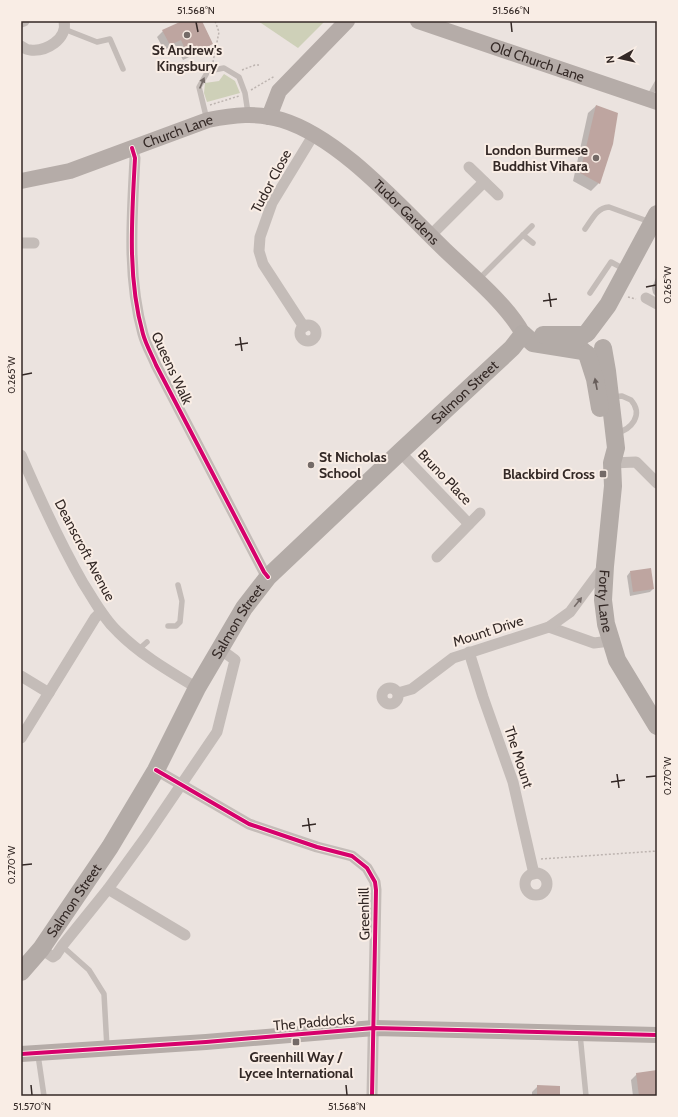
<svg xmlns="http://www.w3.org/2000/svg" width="678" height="1117" font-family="Cabin,sans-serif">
<rect width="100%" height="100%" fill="#ebe3df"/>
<g fill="#ced0b8">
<path d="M258 21H325L298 48Z"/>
<path d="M224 74 235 81 240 93 207 102 204 93 205 83 219 81Z"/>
</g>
<g fill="#0003">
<path d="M184 21H201L211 44 206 49 183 60 175 45 164 50 157 37 163 31Z"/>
<path d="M596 106 599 183 591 191 573 181 588 113Z"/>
<path d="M657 275V298L653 293 652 288Z"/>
<path d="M630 572 653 589 650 592 630 596 627 576Z"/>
<path d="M657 1071V1096H633L631 1080 637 1074Z"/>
<path d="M538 1086 559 1096H532V1092Z"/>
</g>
<g fill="#bea5a0">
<path d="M182 21H202L213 44 188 56 181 40 170 45 162 30Z"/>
<path d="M596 105 618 113 613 144 600 184 580 173Z"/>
<path d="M651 568 654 589 633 592 630 571Z"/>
<path d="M657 1070V1096H639L636 1073Z"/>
<path d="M537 1085 560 1086V1096H537Z"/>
</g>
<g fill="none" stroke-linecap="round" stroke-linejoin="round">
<g stroke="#bdb4b0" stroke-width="1.5" stroke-dasharray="2 2" stroke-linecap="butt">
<path d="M213 62 219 32 215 21"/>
<path d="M242 70 255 65H259"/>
<path d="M251 90 275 76"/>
<path d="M210 105 239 96"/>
<path d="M628 297 636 299"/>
<path d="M541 859 657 851"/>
</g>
<g stroke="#c4bcb8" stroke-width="5.5">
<path d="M64 29 97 42 110 39 123 69"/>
<path d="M649 97 657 83"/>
<path d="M207 120 199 87 208 71 224 68 239 77 245 93 248 113"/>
<path d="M585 229C592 220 596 208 609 207L650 222"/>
<path d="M523 235 533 243"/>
<path d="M479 279 532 226"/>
<path d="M590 293 611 262 624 269"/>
<path d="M612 397 622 396 631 400C644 415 631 430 616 433"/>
<path d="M168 626H176L180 622 182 601 178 585"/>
<path d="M138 650 147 642"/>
<path d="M62 946 89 970 104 994 107 1048"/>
<path d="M580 1034 586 1096"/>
<path d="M38 1055 44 1096"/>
</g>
<g stroke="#c4bcb8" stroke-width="11">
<path d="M21 22 24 21"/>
<path d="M21 46C24 48 27 50 30 50 46 52 68 39 64 21"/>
<path d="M132 148 135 158C132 216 127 277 143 334 146 345 152 355 156 365L264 572 268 577"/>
<path d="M469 167 498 195"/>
<path d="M430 236 484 182"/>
<path d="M21 243H34"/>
<path d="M646 298 657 304"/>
<circle cx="308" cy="333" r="8"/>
<path d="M304 327 263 264 259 251 260 237 272 203 314 134"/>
<path d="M400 452 469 524"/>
<path d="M21 455C40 499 59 541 83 583 94 600 103 618 118 632 141 655 169 671 197 688"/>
<path d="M612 463 636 462 657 483"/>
<path d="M437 557 480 513"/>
<path d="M549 627 594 643 610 641"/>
<path d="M469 652 483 697 513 782 534 874"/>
<path d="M21 676 49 693"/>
<circle cx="390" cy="696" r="8"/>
<path d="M398 693 412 689 453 658 549 627 570 612 604 566"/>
<path d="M21 738 95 618 101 612"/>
<path d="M156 770 249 824 317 847 352 856 367 868 375 882 376 890 372 1096"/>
<circle cx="536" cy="884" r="11"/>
<path d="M108 889 185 935"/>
<path d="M41 949 53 957 56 955 62 946 108 889 145 838 217 732 235 660 220 649"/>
</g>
<g stroke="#b5aca8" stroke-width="16">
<path id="s1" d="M418 21 657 102"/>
<path d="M269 117 279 91 347 21"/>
<path id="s2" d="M21 181 70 171 208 120C233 115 257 112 282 120 341 138 401 208 445 250 469 273 507 304 523 334"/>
<path d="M21 1054 206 1042 374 1028 657 1035"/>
</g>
<g stroke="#b3aba7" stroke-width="18">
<path d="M587 333 608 305 657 214"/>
<path d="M523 334 533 343 583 351"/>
<path d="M543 335H584"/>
<path id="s3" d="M603 348 607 371 616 448 612 463 613 486 605 566 603 600 606 624 617 660 657 726"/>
<path d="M587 354 595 379 600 408"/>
<path id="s4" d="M21 972 41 949 110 847 156 770 197 688 244 608 268 577 400 452 512 348 523 334"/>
</g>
<g stroke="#f9ede5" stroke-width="6">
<g id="cycleway">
<path d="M132 148 135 158C132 216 127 277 143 334 146 345 152 355 156 365L264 572 268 577"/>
<path d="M156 770 249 824 317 847 352 856 367 868 375 882 376 890 372 1096"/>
<path d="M21 1054 206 1042 374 1028 657 1035"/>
</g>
</g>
<use href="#cycleway" stroke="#d6006c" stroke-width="4"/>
</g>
<defs><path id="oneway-solid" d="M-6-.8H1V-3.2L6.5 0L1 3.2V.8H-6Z"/></defs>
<g fill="#756b68">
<use href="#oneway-solid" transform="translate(202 83) rotate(-67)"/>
<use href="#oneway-solid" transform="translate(578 602) rotate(-51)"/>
</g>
<use fill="#675d5a" href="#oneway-solid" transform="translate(596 384) rotate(-101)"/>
<path fill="none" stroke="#342926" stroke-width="1.5" d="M196 22 198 32M511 22 512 32M646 287 656 285M549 293 551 307M543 301 557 299M240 337 242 351M235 345 248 343M22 375 32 373M617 774 619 788M646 777 656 776M611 782 625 780M308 818 310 832M302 826 316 824M22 865 32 864M31 1085 32 1095M346 1085 347 1095"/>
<g fill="#746a67" stroke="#f9ede5" stroke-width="1.5">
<circle cx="187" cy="35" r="4"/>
<circle cx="596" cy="158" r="4"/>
<circle cx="311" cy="465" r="4"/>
<rect x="599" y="470" width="8" height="8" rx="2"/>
<rect x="292" y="1038" width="8" height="8" rx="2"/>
</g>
<g text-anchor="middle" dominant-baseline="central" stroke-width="4" stroke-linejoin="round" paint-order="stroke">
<g font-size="14" font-weight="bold" fill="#342926" stroke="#f9ede5">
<text x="187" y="50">St Andrew's<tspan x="187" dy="16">Kingsbury</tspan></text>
<text x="588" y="150" text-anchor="end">London Burmese<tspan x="588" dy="16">Buddhist Vihara</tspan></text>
<text x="319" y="457" text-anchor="start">St Nicholas<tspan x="319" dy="16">School</tspan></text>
<text x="595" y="474" text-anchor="end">Blackbird Cross</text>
<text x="296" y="1057">Greenhill Way /<tspan x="296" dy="16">Lycee International</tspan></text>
</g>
<g font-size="14" fill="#342926" stroke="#f9ede5">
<text stroke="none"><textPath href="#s1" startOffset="126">Old Church Lane</textPath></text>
<text stroke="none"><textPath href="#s2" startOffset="165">Church Lane</textPath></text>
<text transform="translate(271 181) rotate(-62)">Tudor Close</text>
<text stroke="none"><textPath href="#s2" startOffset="428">Tudor Gardens</textPath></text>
<text transform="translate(172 368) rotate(65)">Queens Walk</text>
<text stroke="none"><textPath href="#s4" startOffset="737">Salmon Street</textPath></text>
<text transform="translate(445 477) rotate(46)">Bruno Place</text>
<text transform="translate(85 550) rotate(62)">Deanscroft Avenue</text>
<text stroke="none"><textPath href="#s3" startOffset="255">Forty Lane</textPath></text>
<text stroke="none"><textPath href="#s4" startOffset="413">Salmon Street</textPath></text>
<text transform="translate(488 631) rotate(-18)">Mount Drive</text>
<text transform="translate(519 757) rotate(72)">The Mount</text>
<text stroke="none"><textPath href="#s4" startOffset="89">Salmon Street</textPath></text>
<text transform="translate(364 914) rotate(-91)">Greenhill</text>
<text transform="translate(314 1022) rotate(-5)">The Paddocks</text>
</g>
</g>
<rect width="678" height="1117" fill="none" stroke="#f9ede5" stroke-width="44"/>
<g transform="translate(620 58) rotate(262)" stroke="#f9ede5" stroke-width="3" paint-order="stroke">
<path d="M0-3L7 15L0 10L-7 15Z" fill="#342926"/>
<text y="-6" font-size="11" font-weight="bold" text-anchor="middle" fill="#342926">N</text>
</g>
<rect x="22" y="22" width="634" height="1073" fill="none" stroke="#342926" stroke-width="1.5"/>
<g font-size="10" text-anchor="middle" fill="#342926">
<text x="196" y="14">51.568°N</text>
<text x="511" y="14">51.566°N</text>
<text transform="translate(667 285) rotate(-90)" y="4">0.265°W</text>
<text transform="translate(11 375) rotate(-90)" y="4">0.265°W</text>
<text transform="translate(667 776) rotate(-90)" y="4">0.270°W</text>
<text transform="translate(11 865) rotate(-90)" y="4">0.270°W</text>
<text x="32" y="1110">51.570°N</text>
<text x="347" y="1110">51.568°N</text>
</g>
</svg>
